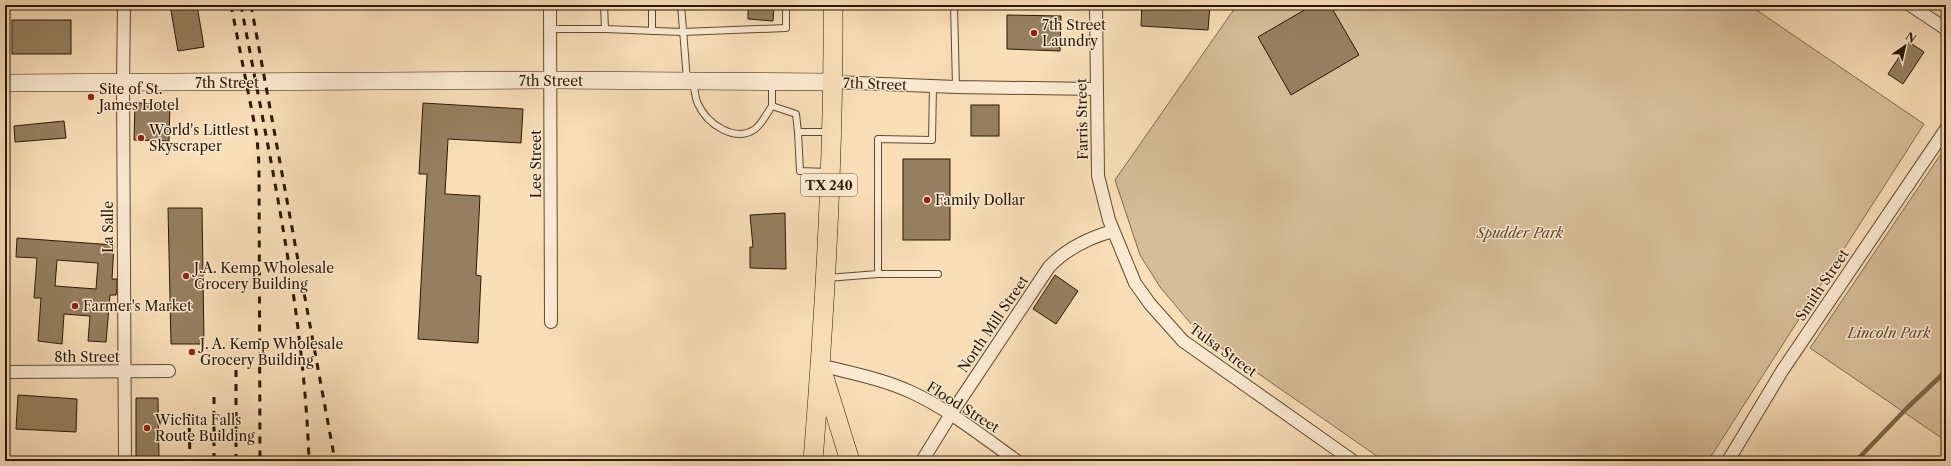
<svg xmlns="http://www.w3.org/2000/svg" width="1951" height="466" font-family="'Libre Caslon Text',serif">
<rect width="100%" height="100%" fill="#f9deb8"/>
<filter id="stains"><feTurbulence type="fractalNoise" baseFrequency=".005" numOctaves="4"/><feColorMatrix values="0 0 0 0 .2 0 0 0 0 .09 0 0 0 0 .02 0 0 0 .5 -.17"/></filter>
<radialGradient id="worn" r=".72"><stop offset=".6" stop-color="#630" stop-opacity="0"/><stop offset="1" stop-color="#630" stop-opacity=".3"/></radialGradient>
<g fill="#d6bc99" stroke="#806a4d">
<path d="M1237 5H1749L1924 124 1708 461H1384L1197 331 1160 287 1140 255 1115 180Z"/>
<path d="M1945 148H1946V441L1810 348Z"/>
</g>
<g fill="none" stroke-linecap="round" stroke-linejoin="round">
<path stroke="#7d674a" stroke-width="4.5" d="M1856 461 1907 408 1946 371"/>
</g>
<g fill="#967f60" stroke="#2b1801" fill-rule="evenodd">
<path d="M170 5H197L204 47 178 51Z"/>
<path d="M748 5H774L773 21 748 19Z"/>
<path d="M1142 5H1210L1208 30 1141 26Z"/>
<path d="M1313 5H1330L1359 55 1291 95 1258 37Z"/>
<path d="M1007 15 1061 16 1060 51 1007 49Z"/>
<rect x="12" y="20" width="59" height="34"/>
<path d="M1909 42 1924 52 1903 84 1888 74Z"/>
<path d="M135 103H170L169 141 134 140Z"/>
<path d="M423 103 523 109 521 143 448 139 445 194 480 196 476 275 481 276 478 343 418 339 427 174H419Z"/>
<rect x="971" y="105" width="28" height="31"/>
<path d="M64 121 66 138 15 142 14 126Z"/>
<rect x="903" y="159" width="47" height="81"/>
<path d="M168 208H202L204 344H171Z"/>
<path d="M785 213 786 269 750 268V247H753L750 215Z"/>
<path d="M17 238 114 245 112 279H117V289L116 295H110L106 342 88 341 90 316 64 314 62 344 38 341 41 298H34L37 258 16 257ZM57 260 98 263 96 289 55 286Z"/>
<path d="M1055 275 1078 291 1056 324 1033 309Z"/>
<path d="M18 395 77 399 76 432 16 429Z"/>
<path d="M136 398H158L159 459H136Z"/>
</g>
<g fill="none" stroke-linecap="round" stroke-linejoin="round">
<g stroke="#5e4a2f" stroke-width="8">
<g id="lane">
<path d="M652 5V31"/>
<path d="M681 5 687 80"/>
<path d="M954 5 956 87"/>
<path d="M550 29H605L604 5"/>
<path d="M605 29 682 32 786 28V5"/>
<path d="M693 83C695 90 695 98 698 104 707 124 735 143 755 129 762 124 767 113 772 106"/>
<path d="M772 83V106L796 114 798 132"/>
<path d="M828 172 800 171 798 132H829"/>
<path d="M878 274H938"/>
<path d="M827 278 878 274V139L932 140 933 86"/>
</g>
</g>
<g stroke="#5e4a2f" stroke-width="14">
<g id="street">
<path d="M124 5 123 83 125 461"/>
<path d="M550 5 551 322"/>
<path d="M1096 5 1098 176 1109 220 1135 283 1150 304 1183 341 1353 461"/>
<path d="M1910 5 1946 29"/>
<path d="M833 82 956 87 1097 89"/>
<path d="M820 365C851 373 883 379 911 392 950 410 983 437 1017 461"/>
<path d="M5 372 169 371"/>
<path d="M922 461 951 414 1049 267C1067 248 1088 238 1113 231"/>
<path d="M1728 461 1782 371 1946 129"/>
</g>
</g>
<g stroke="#2b1801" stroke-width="18">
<path id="secondary" d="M5 83 550 80 833 82"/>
</g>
<g stroke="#2b1801" stroke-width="20">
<g id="primary">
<path d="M823 374 850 461"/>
<path d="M813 461C825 310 834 157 833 5"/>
</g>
</g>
<use href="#lane" stroke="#fbead1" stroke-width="6"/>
<use href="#street" stroke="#fbead1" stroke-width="12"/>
<use href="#secondary" stroke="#fbead1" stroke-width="17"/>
<use href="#primary" stroke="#f9deb8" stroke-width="19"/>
<g stroke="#2b1801" stroke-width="3" stroke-dasharray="7 7" stroke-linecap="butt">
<path d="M231 5 257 137 259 165 260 461"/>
<path d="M241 5C269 155 304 309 309 461"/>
<path d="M251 5 335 461"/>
<path d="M214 397V461"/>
<path d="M189 414 190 461"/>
<path d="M236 461V353"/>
</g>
</g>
<g fill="#8f2418" stroke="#fbead1" stroke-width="1.5">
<circle cx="1034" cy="33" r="4"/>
<circle cx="91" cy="97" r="4"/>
<circle cx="141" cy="138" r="4"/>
<circle cx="927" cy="200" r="4"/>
<circle cx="186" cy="276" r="4"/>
<circle cx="75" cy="306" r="4"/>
<circle cx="192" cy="352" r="4"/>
<circle cx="147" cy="428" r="4"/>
</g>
<g text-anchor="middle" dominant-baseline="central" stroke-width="3" stroke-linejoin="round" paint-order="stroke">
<rect fill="#fbead1" stroke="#69573f" stroke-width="1" x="801" y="174" width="56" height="22" rx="3"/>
<g font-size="13" font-weight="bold" fill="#2b1801">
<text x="829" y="185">TX 240</text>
</g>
<g font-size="14" fill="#2b1801" stroke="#fbead1" text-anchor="start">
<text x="1042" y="25">7th Street<tspan x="1042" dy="16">Laundry</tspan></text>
<text x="99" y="89">Site of St.<tspan x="99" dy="16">James Hotel</tspan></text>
<text x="149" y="130">World's Littlest<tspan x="149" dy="16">Skyscraper</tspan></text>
<text x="935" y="200">Family Dollar</text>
<text x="194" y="268">J.A. Kemp Wholesale<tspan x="194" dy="16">Grocery Building</tspan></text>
<text x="83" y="306">Farmer's Market</text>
<text x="200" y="344">J. A. Kemp Wholesale<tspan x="200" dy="16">Grocery Building</tspan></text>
<text x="155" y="420">Wichita Falls<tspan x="155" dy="16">Route Building</tspan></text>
</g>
<g font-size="14" fill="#2b1801" stroke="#fbead1">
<text x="551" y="81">7th Street</text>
<text x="227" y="83">7th Street</text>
<text transform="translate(875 84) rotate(2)">7th Street</text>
<text transform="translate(1082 119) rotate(-91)">Farris Street</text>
<text transform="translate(536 164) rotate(-90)">Lee Street</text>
<text transform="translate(108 227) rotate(-90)">La Salle</text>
<text transform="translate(1822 285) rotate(-56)">Smith Street</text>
<text transform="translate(993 324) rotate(-56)">North Mill Street</text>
<text transform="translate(1223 350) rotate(36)">Tulsa Street</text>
<text x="87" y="357">8th Street</text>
<text transform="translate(963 407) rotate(32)">Flood Street</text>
</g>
<g font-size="14" font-style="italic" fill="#5e492f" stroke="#fbead1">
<text x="1520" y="233">Spudder Park</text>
<text x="1889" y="333">Lincoln Park</text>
</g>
</g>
<rect width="1951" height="466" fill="none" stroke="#f9deb8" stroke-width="20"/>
<rect x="6" y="6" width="1939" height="454" fill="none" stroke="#2b1801" stroke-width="2"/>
<rect x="10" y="10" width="1931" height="446" fill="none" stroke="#2b1801"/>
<g transform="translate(1905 46) rotate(34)" stroke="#fbead1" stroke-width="3" paint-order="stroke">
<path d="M0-3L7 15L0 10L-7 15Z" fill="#2b1801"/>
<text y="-6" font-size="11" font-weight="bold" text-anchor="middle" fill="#2b1801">N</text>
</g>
<rect width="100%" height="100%" filter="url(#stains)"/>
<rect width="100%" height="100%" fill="url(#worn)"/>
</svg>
